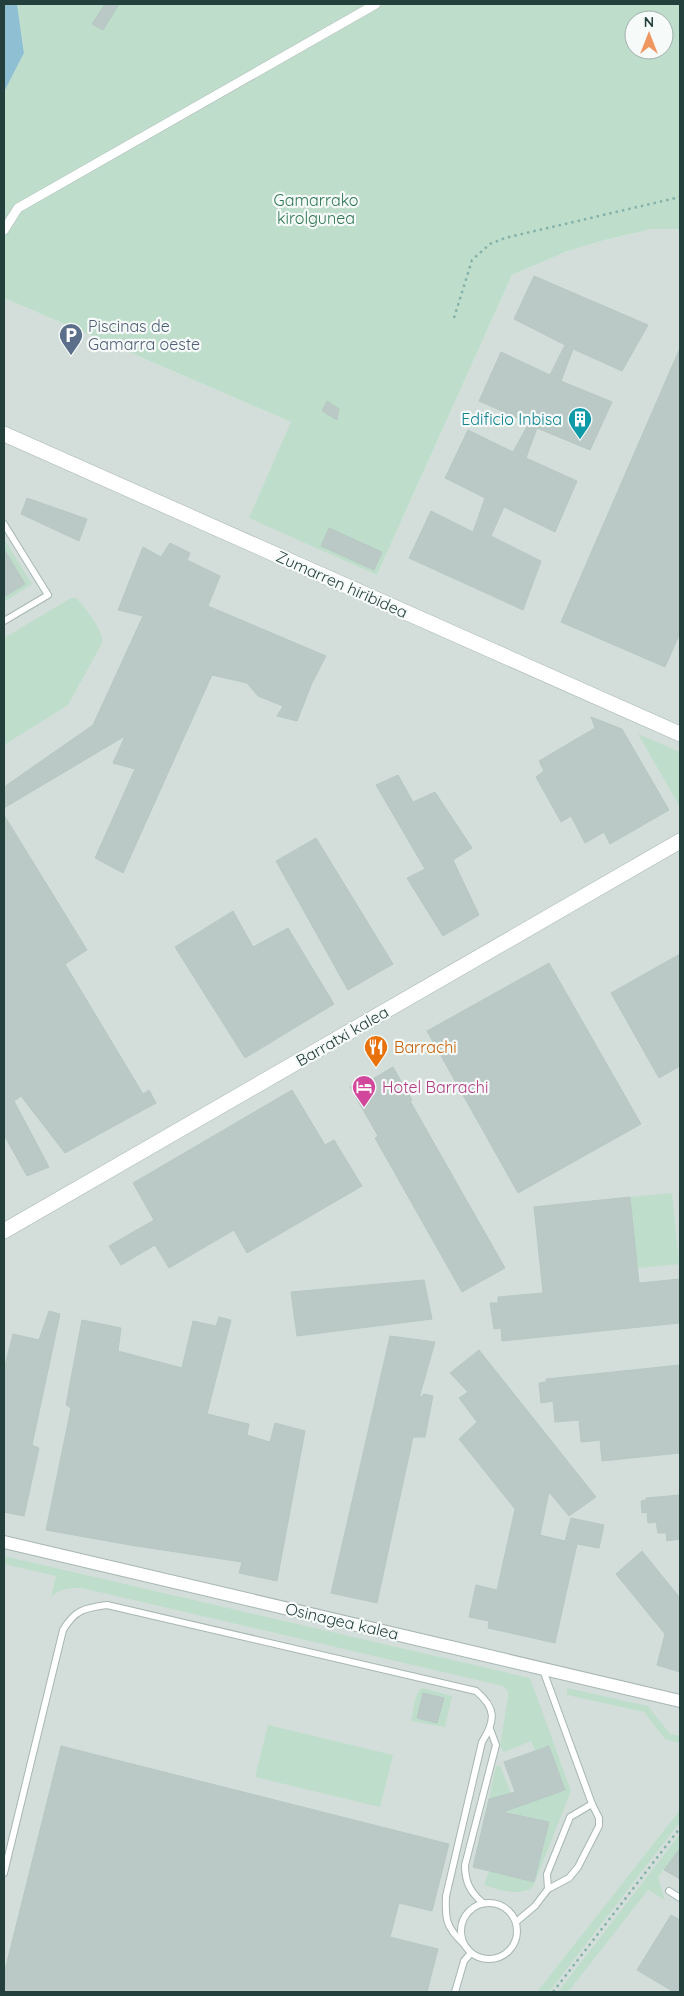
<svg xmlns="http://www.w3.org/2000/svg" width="684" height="1996" font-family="Quicksand,sans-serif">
<rect width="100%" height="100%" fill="#e5eeeb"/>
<path fill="#d3deda" d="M652 229H680V1992H4V298L291 422 377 575 512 275 568 251 605 240Z"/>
<g fill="#bedecb" fill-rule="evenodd">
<path d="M17 4H680V229H652L605 240 568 251 512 275 377 575 249 518 291 422 4 298V92L24 53ZM634 20H664V50H634Z"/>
<path d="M4 539 32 584 4 602V597L25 584 4 549Z"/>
<path d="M71 598H76C84 606 104 631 102 643L68 705 4 745V638Z"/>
<path d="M638 734 680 752V807Z"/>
<path d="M672 1193 679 1264 574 1275 573 1268 637 1262 630 1197Z"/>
<path d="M4 1556 530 1678 571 1791 533 1887C519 1897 499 1890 484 1885L489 1871 534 1882 549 1822 504 1811 565 1790 549 1746 535 1751 531 1741 504 1752 500 1746 508 1697V1691L503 1686 82 1588C68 1588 61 1588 51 1597L56 1576 4 1564Z"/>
<path d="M423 1688 452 1696 445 1727 411 1721 415 1699 419 1690Z"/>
<path d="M567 1688 648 1706 670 1734 680 1736V1743L665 1739 644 1712 567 1695Z"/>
<path d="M268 1725 393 1755 380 1807 255 1777Z"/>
<path d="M496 1766H500L511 1793 489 1799Z"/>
<path d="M680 1810V1822L549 1992H537Z"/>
<path d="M680 1834V1848L658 1877 665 1900 648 1890 568 1992H558Z"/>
</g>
<path fill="#8ebfd2" d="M4 4H17L24 53 4 92Z"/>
<g fill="#bac9c5" stroke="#b7c8c3">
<path d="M105 4H119L103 30 92 24Z"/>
<path d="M534 276 648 325 622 371 573 349 561 381 612 402 590 450 537 428 526 458 577 481 555 532 504 507 491 536 541 561 523 610 409 558 431 511 473 532 485 498 445 478 468 430 513 452 529 423 479 401 501 352 550 375 565 345 514 319Z"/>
<path d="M680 348V633L665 667 561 622Z"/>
<path d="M327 401 339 409 337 420 322 411Z"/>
<path d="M27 498 87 519 79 541 21 514Z"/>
<path d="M329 528 382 552 374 570 321 546Z"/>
<path d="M170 543 190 553 187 560 220 576 208 606 326 656 312 683 297 721 277 716 283 706 258 696 247 683 212 675 123 873 95 858 135 769 113 763 125 736 4 808V787L93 725 143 616 118 610 143 547 161 557Z"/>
<path d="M4 549 25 584 4 597Z"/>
<path d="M591 717 622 729 669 810 610 844 604 832 585 843 571 816 561 822 536 777 544 771 539 761 595 728Z"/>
<path d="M398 775 413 802 435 792 472 848 453 860 479 915 443 936 407 878 425 869 376 785Z"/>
<path d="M4 815 87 950 65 964 143 1094 149 1090 156 1103 65 1153 21 1096 14 1101 49 1167 27 1176 4 1135Z"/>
<path d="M316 838 393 964 348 990 276 861Z"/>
<path d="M233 911 253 947 288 928 334 1004 245 1058 175 947Z"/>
<path d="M680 954V1066L659 1078 611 993Z"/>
<path d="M549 963 641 1124 518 1193 427 1031Z"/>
<path d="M393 1067 412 1100 410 1101 505 1268 462 1292 375 1138 378 1136 350 1087 362 1080 364 1084Z"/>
<path d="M292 1090 325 1145 334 1140 362 1186 247 1253 234 1230 169 1268 155 1245 121 1265 109 1246 154 1220 133 1183Z"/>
<path d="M630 1197 639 1283 680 1279V1323L502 1341 501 1328 494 1329 490 1303H498V1297L543 1293 534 1207Z"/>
<path d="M424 1280 432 1319 297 1336 291 1292Z"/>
<path d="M49 1311 60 1314 32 1445 39 1448 24 1516 4 1512V1369L13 1334 39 1340Z"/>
<path d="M219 1317 231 1320 207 1414 249 1424 247 1435 270 1442 275 1423 305 1431 277 1581 239 1573 242 1562 130 1545 46 1530 71 1408 66 1405 82 1320 121 1328 118 1351 182 1368 193 1321 216 1326Z"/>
<path d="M390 1336 435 1342 419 1398 424 1394 433 1396 425 1437H413L377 1603 331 1593Z"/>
<path d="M479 1350 596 1497 569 1516 549 1492 540 1535 565 1541 571 1518 604 1525 599 1548 577 1544 555 1643 488 1628 489 1621 469 1617 476 1585 497 1590 515 1509 459 1439 477 1422 459 1398 468 1392 450 1373Z"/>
<path d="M680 1365V1453L602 1461 600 1440 581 1442 579 1420 555 1422 553 1401 541 1403 539 1383 546 1382V1379Z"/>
<path d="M680 1495V1539L667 1541 666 1533H658L656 1522 648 1523 647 1512 642 1513 641 1501 646 1500V1498Z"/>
<path d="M642 1551 680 1598V1672L657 1665 665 1634 616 1574Z"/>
<path d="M423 1693 444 1698 437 1723 417 1718Z"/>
<path d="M61 1746 449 1844 432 1911 399 1903 390 1937 438 1949 427 1992H4V1974Z"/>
<path d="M549 1746 565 1790 503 1812 549 1822 534 1882 473 1867 489 1799 515 1792 504 1762Z"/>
<path d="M680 1848V1879L664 1870Z"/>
<path d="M671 1915 680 1920V1992H674L637 1970Z"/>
</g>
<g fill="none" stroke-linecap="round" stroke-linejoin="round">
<g stroke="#a7b6b3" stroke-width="8">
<g id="service">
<path d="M4 524 48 595 4 621"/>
<path d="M4 1873 63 1630C75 1610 84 1608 107 1605L476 1691C496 1708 496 1720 482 1742L446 1896C445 1919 446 1927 463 1943"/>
<path d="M548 1889 547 1874 570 1817 592 1804"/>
<path d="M669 1891 680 1898"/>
<circle cx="489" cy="1931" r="28"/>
<path d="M483 1903C470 1892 465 1882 465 1865L496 1745 490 1729"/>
<path d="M516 1922 535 1906 548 1889 569 1878 578 1867 599 1826V1818L592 1804 543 1670"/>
<path d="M455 1992 464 1961 471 1953"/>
</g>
</g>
<g stroke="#a7b6b3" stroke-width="10">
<path id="pedestrian" d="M4 230 18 208 376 4"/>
</g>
<g stroke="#a7b6b3" stroke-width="14">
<path id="minor" d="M4 1542 680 1701"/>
</g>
<g stroke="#a7b6b3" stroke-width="16">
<g id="tertiary">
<path d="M4 434 680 734"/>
<path d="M4 1231 680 841"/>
</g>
</g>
<g stroke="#86b1a9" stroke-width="2.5" stroke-dasharray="2.5 4" stroke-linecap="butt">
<path d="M454 318 472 260 490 244 505 238 680 197"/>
<path d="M553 1992 680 1828"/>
</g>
<use href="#service" stroke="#fff" stroke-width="6"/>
<use href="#pedestrian" stroke="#fff" stroke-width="9"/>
<use href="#minor" stroke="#fff" stroke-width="12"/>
<use href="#tertiary" stroke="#fff" stroke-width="15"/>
</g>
<defs>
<g id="parking-pin" transform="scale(1.25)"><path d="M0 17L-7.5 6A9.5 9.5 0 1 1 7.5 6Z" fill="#5c6f8a" stroke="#f6faf9"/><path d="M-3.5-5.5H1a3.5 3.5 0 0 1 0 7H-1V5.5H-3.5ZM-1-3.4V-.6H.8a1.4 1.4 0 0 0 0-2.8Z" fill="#fff"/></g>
<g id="building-pin" transform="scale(1.25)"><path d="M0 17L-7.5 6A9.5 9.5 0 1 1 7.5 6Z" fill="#0f9aa8" stroke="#f6faf9"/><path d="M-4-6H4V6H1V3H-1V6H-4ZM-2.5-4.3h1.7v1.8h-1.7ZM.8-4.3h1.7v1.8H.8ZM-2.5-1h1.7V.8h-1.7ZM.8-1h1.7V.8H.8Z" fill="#fff"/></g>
<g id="restaurant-pin" transform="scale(1.25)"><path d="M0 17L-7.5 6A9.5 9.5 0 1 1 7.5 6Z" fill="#e8710a" stroke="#f6faf9"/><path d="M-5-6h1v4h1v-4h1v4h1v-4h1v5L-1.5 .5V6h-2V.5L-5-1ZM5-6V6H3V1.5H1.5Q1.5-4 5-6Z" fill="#fff"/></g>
<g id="hotel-pin" transform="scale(1.25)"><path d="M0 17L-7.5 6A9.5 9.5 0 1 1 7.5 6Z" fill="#d1479c" stroke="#f6faf9"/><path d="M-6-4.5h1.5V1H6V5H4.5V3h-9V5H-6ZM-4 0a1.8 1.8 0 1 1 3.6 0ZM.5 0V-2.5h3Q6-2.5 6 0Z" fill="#fff"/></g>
</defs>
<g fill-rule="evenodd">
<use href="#parking-pin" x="71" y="335"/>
<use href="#building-pin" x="580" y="419"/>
<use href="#restaurant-pin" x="376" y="1047"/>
<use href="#hotel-pin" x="364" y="1087"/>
</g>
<g text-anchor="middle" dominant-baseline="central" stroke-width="4.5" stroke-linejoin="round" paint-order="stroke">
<g font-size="16" fill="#2e7754" stroke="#f6faf9">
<text x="316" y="200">Gamarrako<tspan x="316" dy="18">kirolgunea</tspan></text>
</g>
<g font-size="16" fill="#4e5e75" stroke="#f6faf9" text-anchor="start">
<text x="88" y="326">Piscinas de<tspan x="88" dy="18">Gamarra oeste</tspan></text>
</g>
<g font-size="16" fill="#0d838f" stroke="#f6faf9" text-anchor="end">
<text x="562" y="419">Edificio Inbisa</text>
</g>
<g font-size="16" fill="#24403c" stroke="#f6faf9">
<text transform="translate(342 584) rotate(24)">Zumarren hiribidea</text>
<text transform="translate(342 1036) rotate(-30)">Barratxi kalea</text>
<text transform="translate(342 1621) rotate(13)">Osinagea kalea</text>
</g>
<g font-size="16" fill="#c56008" stroke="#f6faf9" text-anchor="start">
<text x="394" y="1047">Barrachi</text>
</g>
<g font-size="16" fill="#b23c85" stroke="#f6faf9" text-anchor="start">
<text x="382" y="1087">Hotel Barrachi</text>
</g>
</g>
<rect width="684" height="1996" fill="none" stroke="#24403c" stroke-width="10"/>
<g transform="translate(649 35)"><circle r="24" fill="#f6faf9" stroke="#a2b0ad"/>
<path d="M0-4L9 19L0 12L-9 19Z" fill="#f09761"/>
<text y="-8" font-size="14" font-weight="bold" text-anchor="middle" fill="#24403c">N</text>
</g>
</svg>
